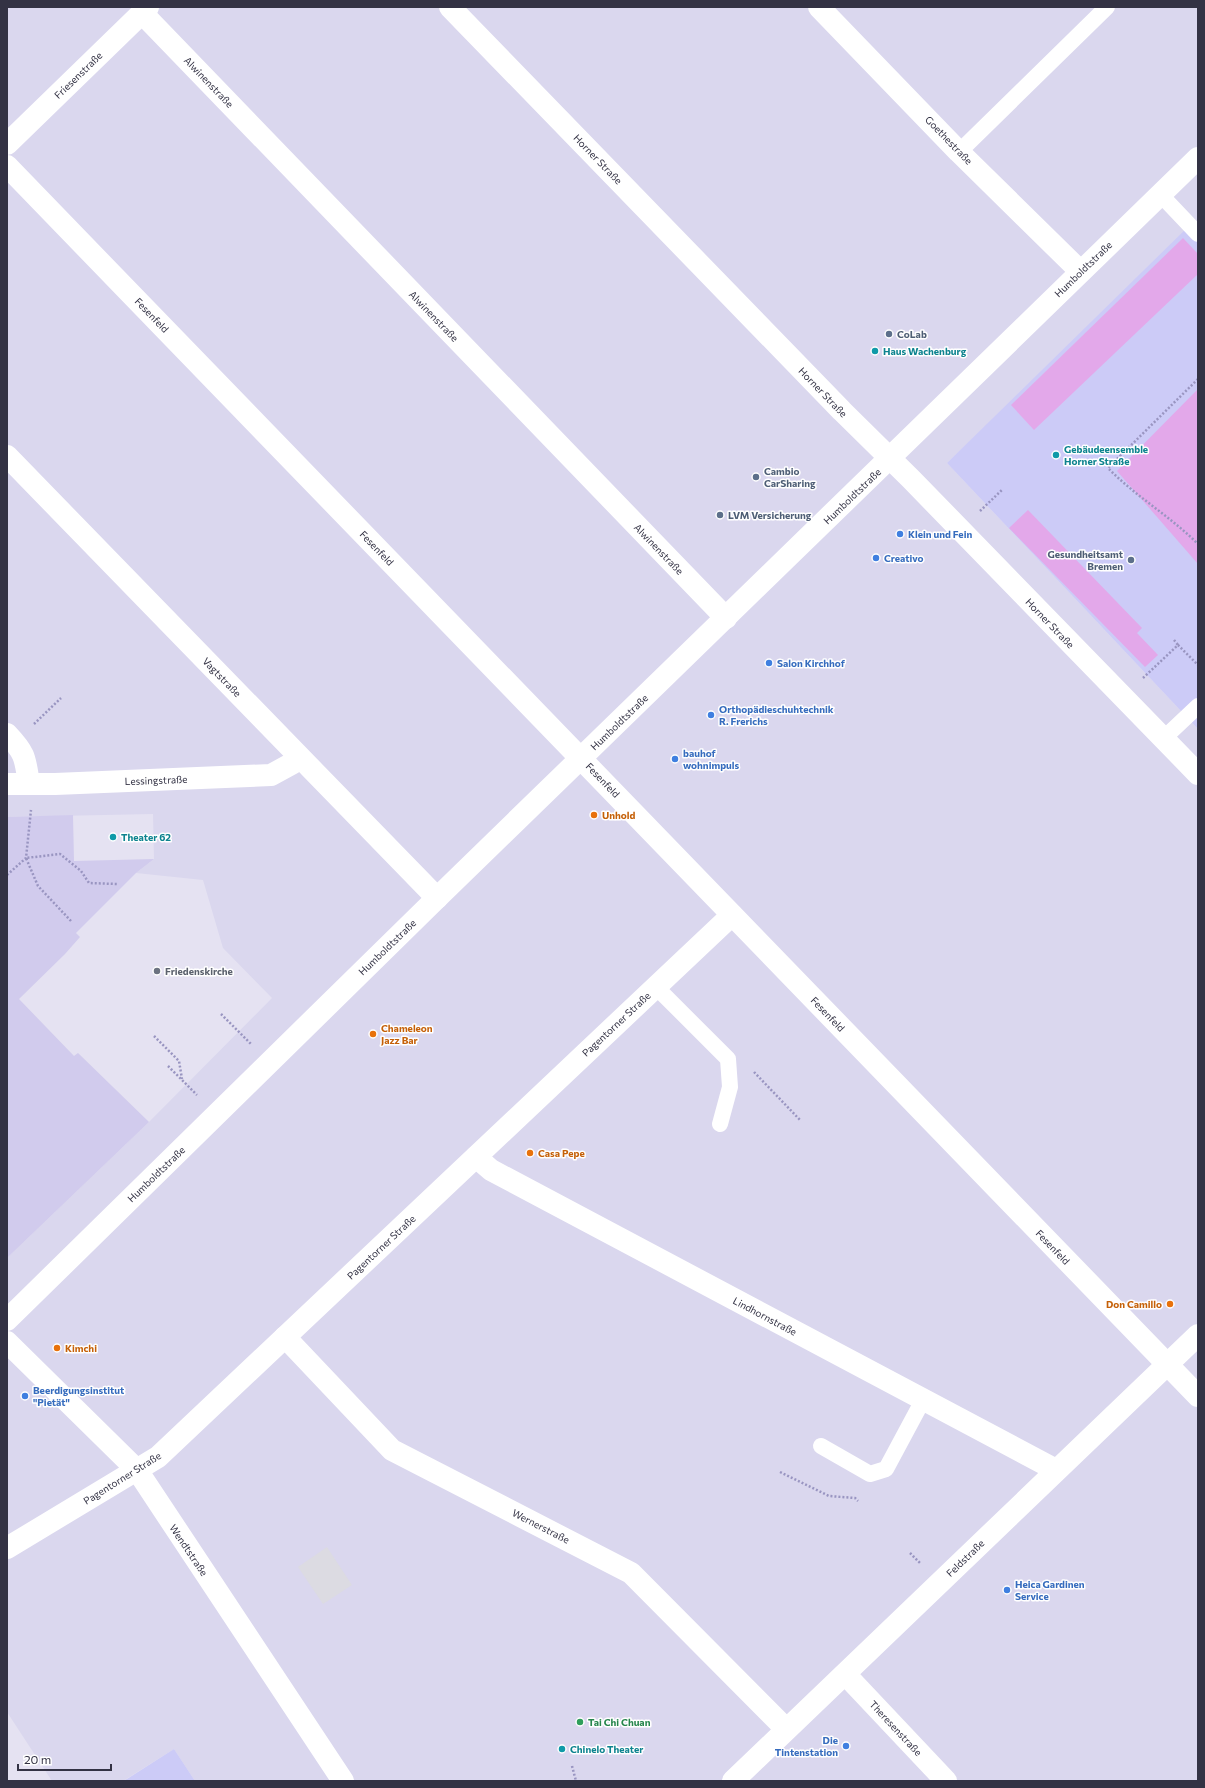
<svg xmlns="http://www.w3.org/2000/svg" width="1205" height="1788" font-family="Commissioner,sans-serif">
<rect width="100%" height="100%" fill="#e5e2f2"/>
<path fill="#dad7ee" d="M7 7H1198V225L947 463 1198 729V1781H195L174 1749 123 1781H52L7 1712V1258L149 1122 272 998 223 948 203 880 136 873 154 859 153 814 7 817Z"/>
<g fill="#cccbf7">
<path d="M1194 221 1198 225V729L947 463Z"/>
<path d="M174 1749 195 1781H123L127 1779Z"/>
</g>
<path fill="#d1cbed" d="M73 815 74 861 154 859 136 873 76 933 80 937 65 954 19 999 74 1056 78 1053 149 1122 7 1258V817Z"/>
<g fill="#e3a8ea">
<path d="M1183 238 1198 254V274L1034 430 1011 405Z"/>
<path d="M1198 389V564L1117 471Z"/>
<path d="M1028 510 1142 628 1137 633 1158 655 1145 667 1009 528Z"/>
</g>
<path fill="#dcdbe2" d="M327 1547 352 1585 323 1604 298 1567Z"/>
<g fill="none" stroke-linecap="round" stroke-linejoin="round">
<g stroke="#9995c1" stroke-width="2.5" stroke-dasharray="2 2" stroke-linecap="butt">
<path d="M1198 379 1108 468C1135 496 1170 516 1198 544"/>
<path d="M980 511 1003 489"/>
<path d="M1174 640 1178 645"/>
<path d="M1143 678 1178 645 1198 665"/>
<path d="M34 724 61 698"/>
<path d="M7 875 26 858 31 810"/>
<path d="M71 921 38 886 26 858 60 854 81 871 89 883 117 884"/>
<path d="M221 1014 251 1044"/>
<path d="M154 1036 179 1061 182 1079"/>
<path d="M168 1066 197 1095"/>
<path d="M754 1072 801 1121"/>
<path d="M780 1472 829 1496 855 1498 858 1501"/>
<path d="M910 1553 921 1564"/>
<path d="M572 1766 576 1781"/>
</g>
<g stroke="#fff" stroke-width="16">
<path d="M959 152 1107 7"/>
<path d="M1160 194 1198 234"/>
<path d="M1163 739 1198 706"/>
<path d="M656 987 728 1059 730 1087 720 1124"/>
<path d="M821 1446 870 1474 886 1469 923 1400"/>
</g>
<g stroke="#fff" stroke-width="22">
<path d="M450 7 842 411 911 479 1198 774"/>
<path d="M819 7 959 152 1080 271"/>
<path d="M142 13 726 618"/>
<path d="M7 144 148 7"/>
<path d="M7 166 1198 1396"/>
<path d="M7 456 437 898"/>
<path d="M7 734C26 754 25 758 29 784"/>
<path d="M7 784H55L271 775 293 763 299 757"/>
<path d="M476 1157 491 1170 1056 1470"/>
<path d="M7 1320 437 898 1198 158"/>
<path d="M285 1337 392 1450 631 1573 786 1729"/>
<path d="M7 1342 137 1470 343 1781"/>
<path d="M7 1548 158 1457 732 915"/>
<path d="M846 1675 946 1781"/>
<path d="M733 1781 1198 1335"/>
</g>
</g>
<g fill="#5c6f8a" stroke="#fff" stroke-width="1.5">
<circle cx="889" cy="334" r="4"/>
<circle cx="756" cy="477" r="4"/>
<circle cx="720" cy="515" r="4"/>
<circle cx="1131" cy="560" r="4"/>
</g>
<g fill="#0f9aa8" stroke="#fff" stroke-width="1.5">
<circle cx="875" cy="351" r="4"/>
<circle cx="1056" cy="455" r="4"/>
<circle cx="113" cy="837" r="4"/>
<circle cx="562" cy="1749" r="4"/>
</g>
<g fill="#3f7fe0" stroke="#fff" stroke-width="1.5">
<circle cx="900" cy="534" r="4"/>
<circle cx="876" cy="558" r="4"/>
<circle cx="769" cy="663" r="4"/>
<circle cx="711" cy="715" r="4"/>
<circle cx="675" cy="759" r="4"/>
<circle cx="25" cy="1396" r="4"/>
<circle cx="1007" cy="1590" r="4"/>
<circle cx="846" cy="1746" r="4"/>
</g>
<g fill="#e8710a" stroke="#fff" stroke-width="1.5">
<circle cx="594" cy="815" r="4"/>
<circle cx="373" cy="1034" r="4"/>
<circle cx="530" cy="1153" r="4"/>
<circle cx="1170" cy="1304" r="4"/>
<circle cx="57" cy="1348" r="4"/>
</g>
<circle fill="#6b7280" stroke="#fff" stroke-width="1.5" cx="157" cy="971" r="4"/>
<circle fill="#2e9e5b" stroke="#fff" stroke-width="1.5" cx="580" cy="1722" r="4"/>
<g text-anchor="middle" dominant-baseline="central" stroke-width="3" stroke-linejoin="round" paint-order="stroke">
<g font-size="10" fill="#333244" stroke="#fff">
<text transform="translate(78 75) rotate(-44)">Friesenstraße</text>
<text transform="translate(209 82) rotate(46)">Alwinenstraße</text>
<text transform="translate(949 140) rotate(46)">Goethestraße</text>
<text transform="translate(598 159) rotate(46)">Horner Straße</text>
<text transform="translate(1083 269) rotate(-44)">Humboldtstraße</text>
<text transform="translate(152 315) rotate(46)">Fesenfeld</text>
<text transform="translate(434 316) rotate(46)">Alwinenstraße</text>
<text transform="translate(823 392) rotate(46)">Horner Straße</text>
<text transform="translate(852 496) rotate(-44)">Humboldtstraße</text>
<text transform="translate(377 548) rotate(46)">Fesenfeld</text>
<text transform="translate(659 549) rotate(46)">Alwinenstraße</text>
<text transform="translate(1050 623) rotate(46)">Horner Straße</text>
<text transform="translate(222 677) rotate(46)">Vagtstraße</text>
<text transform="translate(619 722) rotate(-44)">Humboldtstraße</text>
<text transform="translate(156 780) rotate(-2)">Lessingstraße</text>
<text transform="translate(603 780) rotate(46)">Fesenfeld</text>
<text transform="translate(387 947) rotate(-44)">Humboldtstraße</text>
<text transform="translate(828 1014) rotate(46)">Fesenfeld</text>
<text transform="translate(616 1024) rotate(-43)">Pagentorner Straße</text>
<text transform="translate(156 1174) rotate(-44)">Humboldtstraße</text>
<text transform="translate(381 1247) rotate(-43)">Pagentorner Straße</text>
<text transform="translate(1053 1247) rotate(46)">Fesenfeld</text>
<text transform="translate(765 1316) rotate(28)">Lindhornstraße</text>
<text transform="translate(122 1478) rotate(-32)">Pagentorner Straße</text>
<text transform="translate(541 1526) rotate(27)">Wernerstraße</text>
<text transform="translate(189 1550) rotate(56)">Wendtstraße</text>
<text transform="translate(965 1558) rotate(-44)">Feldstraße</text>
<text transform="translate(896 1728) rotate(47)">Theresenstraße</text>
</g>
<g font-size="10" font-weight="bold" fill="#4e5e75" stroke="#fff" text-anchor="start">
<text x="897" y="334">CoLab</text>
<text x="764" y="471">Cambio<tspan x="764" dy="12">CarSharing</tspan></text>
<text x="728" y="515">LVM Versicherung</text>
<text x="1123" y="554" text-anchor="end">Gesundheitsamt<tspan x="1123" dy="12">Bremen</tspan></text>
</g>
<g font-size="10" font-weight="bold" fill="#0d838f" stroke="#fff" text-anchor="start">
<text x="883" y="351">Haus Wachenburg</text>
<text x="1064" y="449">Gebäudeensemble<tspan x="1064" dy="12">Horner Straße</tspan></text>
<text x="121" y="837">Theater 62</text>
<text x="570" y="1749">Chinelo Theater</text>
</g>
<g font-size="10" font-weight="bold" fill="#366cbe" stroke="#fff" text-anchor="start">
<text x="908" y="534">Klein und Fein</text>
<text x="884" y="558">Creativo</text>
<text x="777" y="663">Salon Kirchhof</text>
<text x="719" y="709">Orthopädieschuhtechnik<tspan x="719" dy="12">R. Frerichs</tspan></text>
<text x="683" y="753">bauhof<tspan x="683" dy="12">wohnimpuls</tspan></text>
<text x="33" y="1390">Beerdigungsinstitut<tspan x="33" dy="12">"Pietät"</tspan></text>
<text x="1015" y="1584">Heica Gardinen<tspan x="1015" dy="12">Service</tspan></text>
<text x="838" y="1740" text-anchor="end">Die<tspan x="838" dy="12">Tintenstation</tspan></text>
</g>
<g font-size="10" font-weight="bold" fill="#c56008" stroke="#fff" text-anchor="start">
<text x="602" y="815">Unhold</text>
<text x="381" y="1028">Chameleon<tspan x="381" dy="12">Jazz Bar</tspan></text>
<text x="538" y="1153">Casa Pepe</text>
<text x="1162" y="1304" text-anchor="end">Don Camillo</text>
<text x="65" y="1348">Kimchi</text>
</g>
<g font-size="10" font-weight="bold" fill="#5b616d" stroke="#fff" text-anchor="start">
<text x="165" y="971">Friedenskirche</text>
</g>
<g font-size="10" font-weight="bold" fill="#27864d" stroke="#fff" text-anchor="start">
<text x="588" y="1722">Tai Chi Chuan</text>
</g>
</g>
<rect width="1205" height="1788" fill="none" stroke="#333244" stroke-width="16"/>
<path d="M18 1764v6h93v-6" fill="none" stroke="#333244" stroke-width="2"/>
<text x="24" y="1764" font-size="12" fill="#333244" stroke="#ffffff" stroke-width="3" paint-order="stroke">20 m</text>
</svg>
